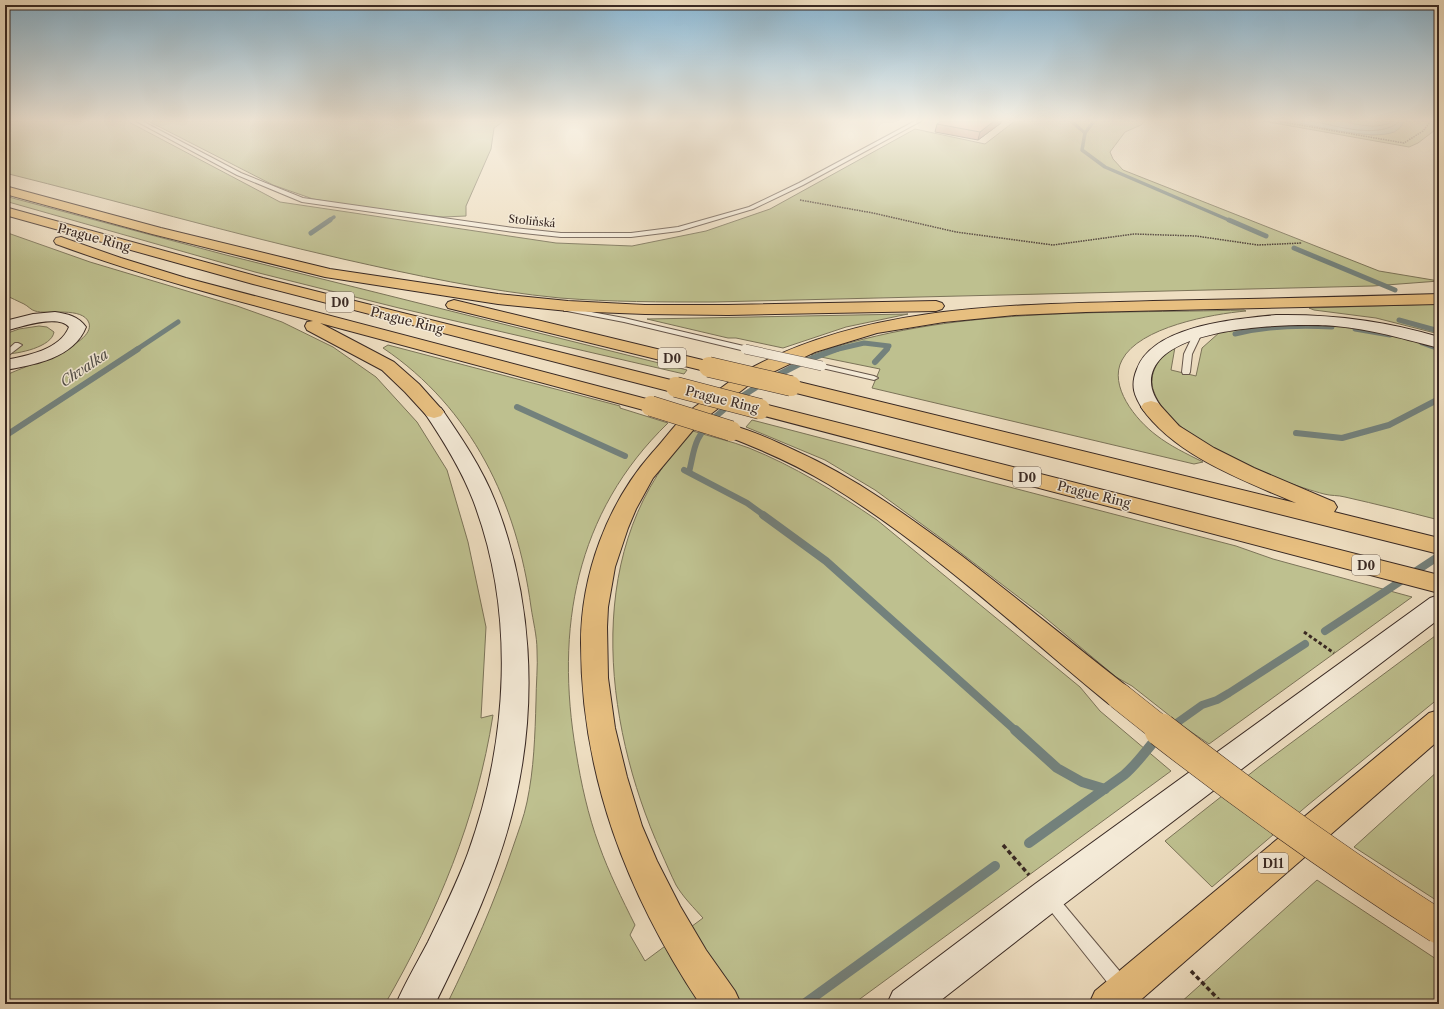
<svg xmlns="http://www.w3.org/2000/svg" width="1444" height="1009" font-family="'Libre Caslon Text',serif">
<rect width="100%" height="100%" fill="#eedec1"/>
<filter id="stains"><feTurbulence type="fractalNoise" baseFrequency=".005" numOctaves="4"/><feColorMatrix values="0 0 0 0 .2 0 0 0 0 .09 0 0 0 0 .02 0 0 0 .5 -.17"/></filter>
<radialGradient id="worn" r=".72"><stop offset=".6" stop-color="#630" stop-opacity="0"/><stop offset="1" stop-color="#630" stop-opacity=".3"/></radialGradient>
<g fill="#bec08f" stroke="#7c7459">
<path d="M5 121H127L280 202 556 243 632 246 706 231 770 209 915 129 985 144 1015 121H1145L1141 125 1125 132 1110 152 1113 159 1123 170 1379 271 1439 281 1373 286 713 302C662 302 611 302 560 298 487 291 414 275 343 259 229 233 118 201 5 173Z"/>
<path d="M148 121H504L494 128 491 149 466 206V216L443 217 377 210 313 199 273 185Z"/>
<path d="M1263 121H1289L1371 135C1382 135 1399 131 1404 121H1439V127L1418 143 1409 147Z"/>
<path d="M5 196 226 255 687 370 684 374 399 308 255 272 5 201Z"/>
<path d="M5 232 90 262 237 306 282 322 333 347 376 377 417 422 447 470 468 542 486 627 481 718 493 715C477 818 437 914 385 1004H5V376C19 367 96 346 89 323 83 306 47 315 35 311 31 310 28 306 24 304 18 301 11 298 5 295Z"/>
<path d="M1439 304V334L1376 318 1314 310 1309 308Z"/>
<path d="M1244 310 1246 311C1212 314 1139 327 1122 360 1108 386 1136 420 1156 435 1170 446 1187 454 1203 462L1194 464 872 388 880 369 811 355C949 306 1100 314 1244 310Z"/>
<path d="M908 314 846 327 783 348 736 338H728L647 319Z"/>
<path d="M1282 323 1357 327 1439 346V520C1408 512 1376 504 1345 497 1338 495 1331 496 1324 494 1276 481 1173 442 1154 392 1147 374 1159 356 1175 347L1171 370 1196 376 1202 348 1220 332Z"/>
<path d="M39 326 47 327 54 332C52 347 18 354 5 354V334L19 329Z"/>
<path d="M388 345 620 406V408L668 423C575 513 555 629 576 752 581 783 588 815 599 845 609 873 622 899 635 925L630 935 645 961 703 918C694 908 683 897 676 885 671 875 666 863 661 852 602 721 581 542 693 431 711 437 731 441 749 448 794 466 836 492 877 520L1080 687 1100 711 1171 771 853 1004H447C472 953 495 901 513 847 518 832 524 817 527 802 534 769 535 735 536 701 536 684 538 667 537 650 537 636 533 621 531 607 517 503 472 408 383 348Z"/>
<path d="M752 420 1236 546 1273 559 1412 597 1209 744 1184 727 1132 686 1116 677 1042 615 953 547 875 490 825 460 746 427Z"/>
<path d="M1439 633V698L1308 805 1212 887 1165 841 1260 766Z"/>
<path d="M1439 770V902L1354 847Z"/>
<path d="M1317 880 1439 961V1004H1179Z"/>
</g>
<path fill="#9abbb7" stroke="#73817c" d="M1289 121H1404C1402 125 1399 130 1394 132 1373 141 1312 125 1289 121Z"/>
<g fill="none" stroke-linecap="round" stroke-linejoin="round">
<g stroke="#6a726d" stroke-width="1">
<path d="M1312 121C1337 126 1380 140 1400 121"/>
<path d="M1342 121C1359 125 1378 130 1394 121"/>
</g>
<g stroke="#73817c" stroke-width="3.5">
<path d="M1071 121 1085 133"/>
<path d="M1094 121 1085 133 1082 150 1105 167 1231 221"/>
<path d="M328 221 334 217"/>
</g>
<g stroke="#73817c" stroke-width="5">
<path d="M1229 220 1266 236"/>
<path d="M311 233 330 220"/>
<path d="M1294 248 1395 290"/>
<path d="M1399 320 1439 331"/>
<path d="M1355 329 1390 335"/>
<path d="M1235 334C1267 326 1299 325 1332 327"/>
<path d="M1422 343 1439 349"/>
<path d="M136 350 178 322"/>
<path d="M834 350 864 343 889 346 886 350"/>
</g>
<g stroke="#73817c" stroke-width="6">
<path d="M875 362 887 349"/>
<path d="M772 378 805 361 837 349"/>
<path d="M517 407 625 456"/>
<path d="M1296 433 1342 438 1389 425 1439 399"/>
<path d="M5 436 138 349"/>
<path d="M684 470 747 503 765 516"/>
<path d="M689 472C692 461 693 449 698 439 709 416 742 396 763 383"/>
</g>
<g stroke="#73817c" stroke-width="8">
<path d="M763 515 826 561 1016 731"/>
<path d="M1325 631 1439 556"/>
<path d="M1171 727 1202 705 1217 700 1229 693 1305 644"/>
</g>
<g stroke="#73817c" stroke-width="10">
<path d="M1015 730 1057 768 1082 782 1105 789"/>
<path d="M1029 843 1124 775C1138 763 1146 750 1158 737"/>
<path d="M804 1004 995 866"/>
</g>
<g stroke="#66564a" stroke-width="2">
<g id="service">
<path d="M136 121H142L241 173 303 198 514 228 561 233H631L678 227 749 207 799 183 915 121H921L803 185 753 209 679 231 631 237H561L514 232 302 202 237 175Z"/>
<path d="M564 307 624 318 748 347 749 349 745 351 624 322 567 311H564Z"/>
<path d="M1195 331H1198L1202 333 1192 354 1190 372 1189 374H1183L1182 372 1184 354Z"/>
<path d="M15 343H18L22 345 5 358V352Z"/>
<path d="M819 364H822L874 376 878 378 874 380 822 368 818 366Z"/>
<path d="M1050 891 1055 894 1127 980 1129 986 1127 992 1121 994 1115 992 1045 904 1042 899 1045 894Z"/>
</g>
</g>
<g stroke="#392923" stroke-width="2">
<g id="secondary">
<path d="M55 312C68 314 78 316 86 327 74 358 34 365 5 370V360C26 356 60 350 69 327 58 314 20 327 5 331V321L33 314Z"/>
<path d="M1276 315C1332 314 1386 321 1439 337V348C1404 339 1371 329 1335 326 1296 323 1151 324 1151 382 1151 391 1156 399 1161 407L1158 411 1151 413 1144 411C1134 396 1130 386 1137 369 1153 325 1236 319 1276 315Z"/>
<path d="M434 406 441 408C461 437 482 468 495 501 532 595 538 702 515 801 499 872 467 939 435 1004H396C405 983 417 963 428 942 442 913 457 883 468 853 508 742 516 612 473 500 461 469 443 440 424 412L427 408Z"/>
<path d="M1439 595V619L1059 908 936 1004H887L893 991 1035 884 1430 598Z"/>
</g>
</g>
<g stroke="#392923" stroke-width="2">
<g id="motorway">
<path d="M5 186 161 228 330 269 498 294 568 301 645 305H728L936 301 942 303 944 306 942 309 936 311 728 315 645 314 568 311 498 304 325 277 152 234 5 194Z"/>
<path d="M5 207 263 278 683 383 685 387 683 391 676 393 253 284 5 215Z"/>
<path d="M61 237 121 258 186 278 658 402 661 406 658 410 651 412 320 323 394 362 419 384 444 412 441 416 434 418 427 416 405 392 382 370 307 330 305 326 307 322 313 321C226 298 140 275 56 244L54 241 56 238Z"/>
<path d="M1439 294V304L1086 312 1015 315 944 322 877 333 815 352 754 381 699 423 653 478 636 509 628 528 615 567 608 607 607 627 608 678 615 728 627 777 642 826 657 861 680 906 706 950 735 991 741 1004H700C627 894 581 776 581 643 581 575 607 504 652 453 663 441 673 427 685 415 693 407 704 401 713 394 723 387 732 379 742 373 865 303 1016 305 1153 301 1248 299 1344 297 1439 294Z"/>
<path d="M454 300 715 363 718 367 715 371 709 372 448 308 446 305 448 302Z"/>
<path d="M791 380 1296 503C1243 480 1175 456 1141 407L1144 403 1151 401 1158 403 1179 426 1214 448 1254 468 1334 502 1337 507 1334 512 1439 538V554L784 390 782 386 784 382Z"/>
<path d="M760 403 1439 575V593L753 413 750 409 753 405Z"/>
<path d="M731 425C753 431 775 441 796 451 856 478 909 517 962 556 1018 599 1073 644 1129 688L1133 696 1129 704 1119 708 1109 704C1019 630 928 545 828 484 795 464 760 449 724 435L721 431 724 427Z"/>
<path d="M1439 710V740L1136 1004H1089L1095 991 1429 713Z"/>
</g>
</g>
<g stroke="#392923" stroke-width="1.5" stroke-dasharray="1.5 1" stroke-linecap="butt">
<path d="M1277 121 1404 143 1423 131 1431 121"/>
<path d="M800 200 873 213 956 232 1053 245 1134 234 1196 236 1258 245 1302 243"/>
</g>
<path stroke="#392923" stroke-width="3" stroke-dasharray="3.5 2.5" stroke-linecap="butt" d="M1304 632 1334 653"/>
<g stroke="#392923" stroke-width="3.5" stroke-dasharray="4.5 3" stroke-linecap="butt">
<path d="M1003 845 1029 875"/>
<path d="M1191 971 1223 1004"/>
</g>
<use href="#service" fill="#f4ead7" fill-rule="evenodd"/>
<use href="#secondary" fill="#f4ead7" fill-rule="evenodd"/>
<use href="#motorway" fill="#e7bf80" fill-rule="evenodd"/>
<g stroke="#66564a" stroke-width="8" stroke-linecap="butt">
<path id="service-bridge-far1" d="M745 349 748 350"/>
</g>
<g stroke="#66564a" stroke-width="10" stroke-linecap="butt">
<path id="service-bridge" d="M745 349 822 366"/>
</g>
<g stroke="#392923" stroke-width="21" stroke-linecap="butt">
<g id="motorway-bridge-far2">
<path d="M709 367 791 386"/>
<path d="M676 387 760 409"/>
<path d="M651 406 731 431"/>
</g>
</g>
<g stroke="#392923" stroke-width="27" stroke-linecap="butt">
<path id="motorway-bridge-far1" d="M1119 696 1163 731"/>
</g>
<g stroke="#392923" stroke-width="34" stroke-linecap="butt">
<path id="motorway-bridge" d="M1161 730C1251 800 1343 866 1439 927"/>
</g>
<use href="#service-bridge-far1" stroke="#f4ead7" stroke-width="7"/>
<use href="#service-bridge" stroke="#f4ead7" stroke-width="9"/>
<use href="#motorway-bridge-far2" stroke="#e7bf80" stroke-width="20"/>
<use href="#motorway-bridge-far1" stroke="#e7bf80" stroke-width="26"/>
<use href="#motorway-bridge" stroke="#e7bf80" stroke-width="33"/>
</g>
<path fill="#be7e6e" stroke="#392923" d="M1001 123 978 140 935 132 937 124Z"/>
<path fill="#9b665a" stroke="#392923" d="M994 121H1001V123L978 140 980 132Z"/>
<path fill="#dd9280" stroke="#392923" d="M941 121H994L980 132 937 124Z"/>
<linearGradient id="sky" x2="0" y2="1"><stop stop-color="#89b7d4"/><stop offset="0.46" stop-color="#f7f0e3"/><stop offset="1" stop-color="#f7f0e3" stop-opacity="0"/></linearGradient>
<rect width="1444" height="262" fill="url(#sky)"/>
<g text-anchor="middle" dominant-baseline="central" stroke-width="3" stroke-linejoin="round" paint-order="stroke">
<g font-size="11" fill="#392923" stroke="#f4ead7">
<text transform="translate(532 221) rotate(6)">Stoliňská</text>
</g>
<g fill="#f4ead7" stroke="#716359" stroke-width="1">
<rect x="326" y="292" width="28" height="20" rx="3"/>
<rect x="658" y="348" width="28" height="20" rx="3"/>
<rect x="1013" y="467" width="28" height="20" rx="3"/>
<rect x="1352" y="555" width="28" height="20" rx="3"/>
<rect x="1258" y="853" width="30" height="20" rx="3"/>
</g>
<g font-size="12" font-weight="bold" fill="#392923">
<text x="340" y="302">D0</text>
<text x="672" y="358">D0</text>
<text x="1027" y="477">D0</text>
<text x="1366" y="565">D0</text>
<text x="1273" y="863">D11</text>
</g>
<g font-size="13" fill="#392923" stroke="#f4ead7">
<text transform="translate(94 237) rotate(15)">Prague Ring</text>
<text transform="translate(407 320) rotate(14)">Prague Ring</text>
<text transform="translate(722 399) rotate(14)">Prague Ring</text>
<text transform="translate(1094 494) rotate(14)">Prague Ring</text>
</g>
<g font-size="14" font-style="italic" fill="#514e48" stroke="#f4ead7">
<text transform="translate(84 368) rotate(-34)">Chvalka</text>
</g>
</g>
<rect width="1444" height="1009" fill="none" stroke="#eedec1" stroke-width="20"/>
<rect x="6" y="6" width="1432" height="997" fill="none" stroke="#392923" stroke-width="2"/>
<rect x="10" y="10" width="1424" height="989" fill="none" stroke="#392923"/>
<rect width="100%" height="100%" filter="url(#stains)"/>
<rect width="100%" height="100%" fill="url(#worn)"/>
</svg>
